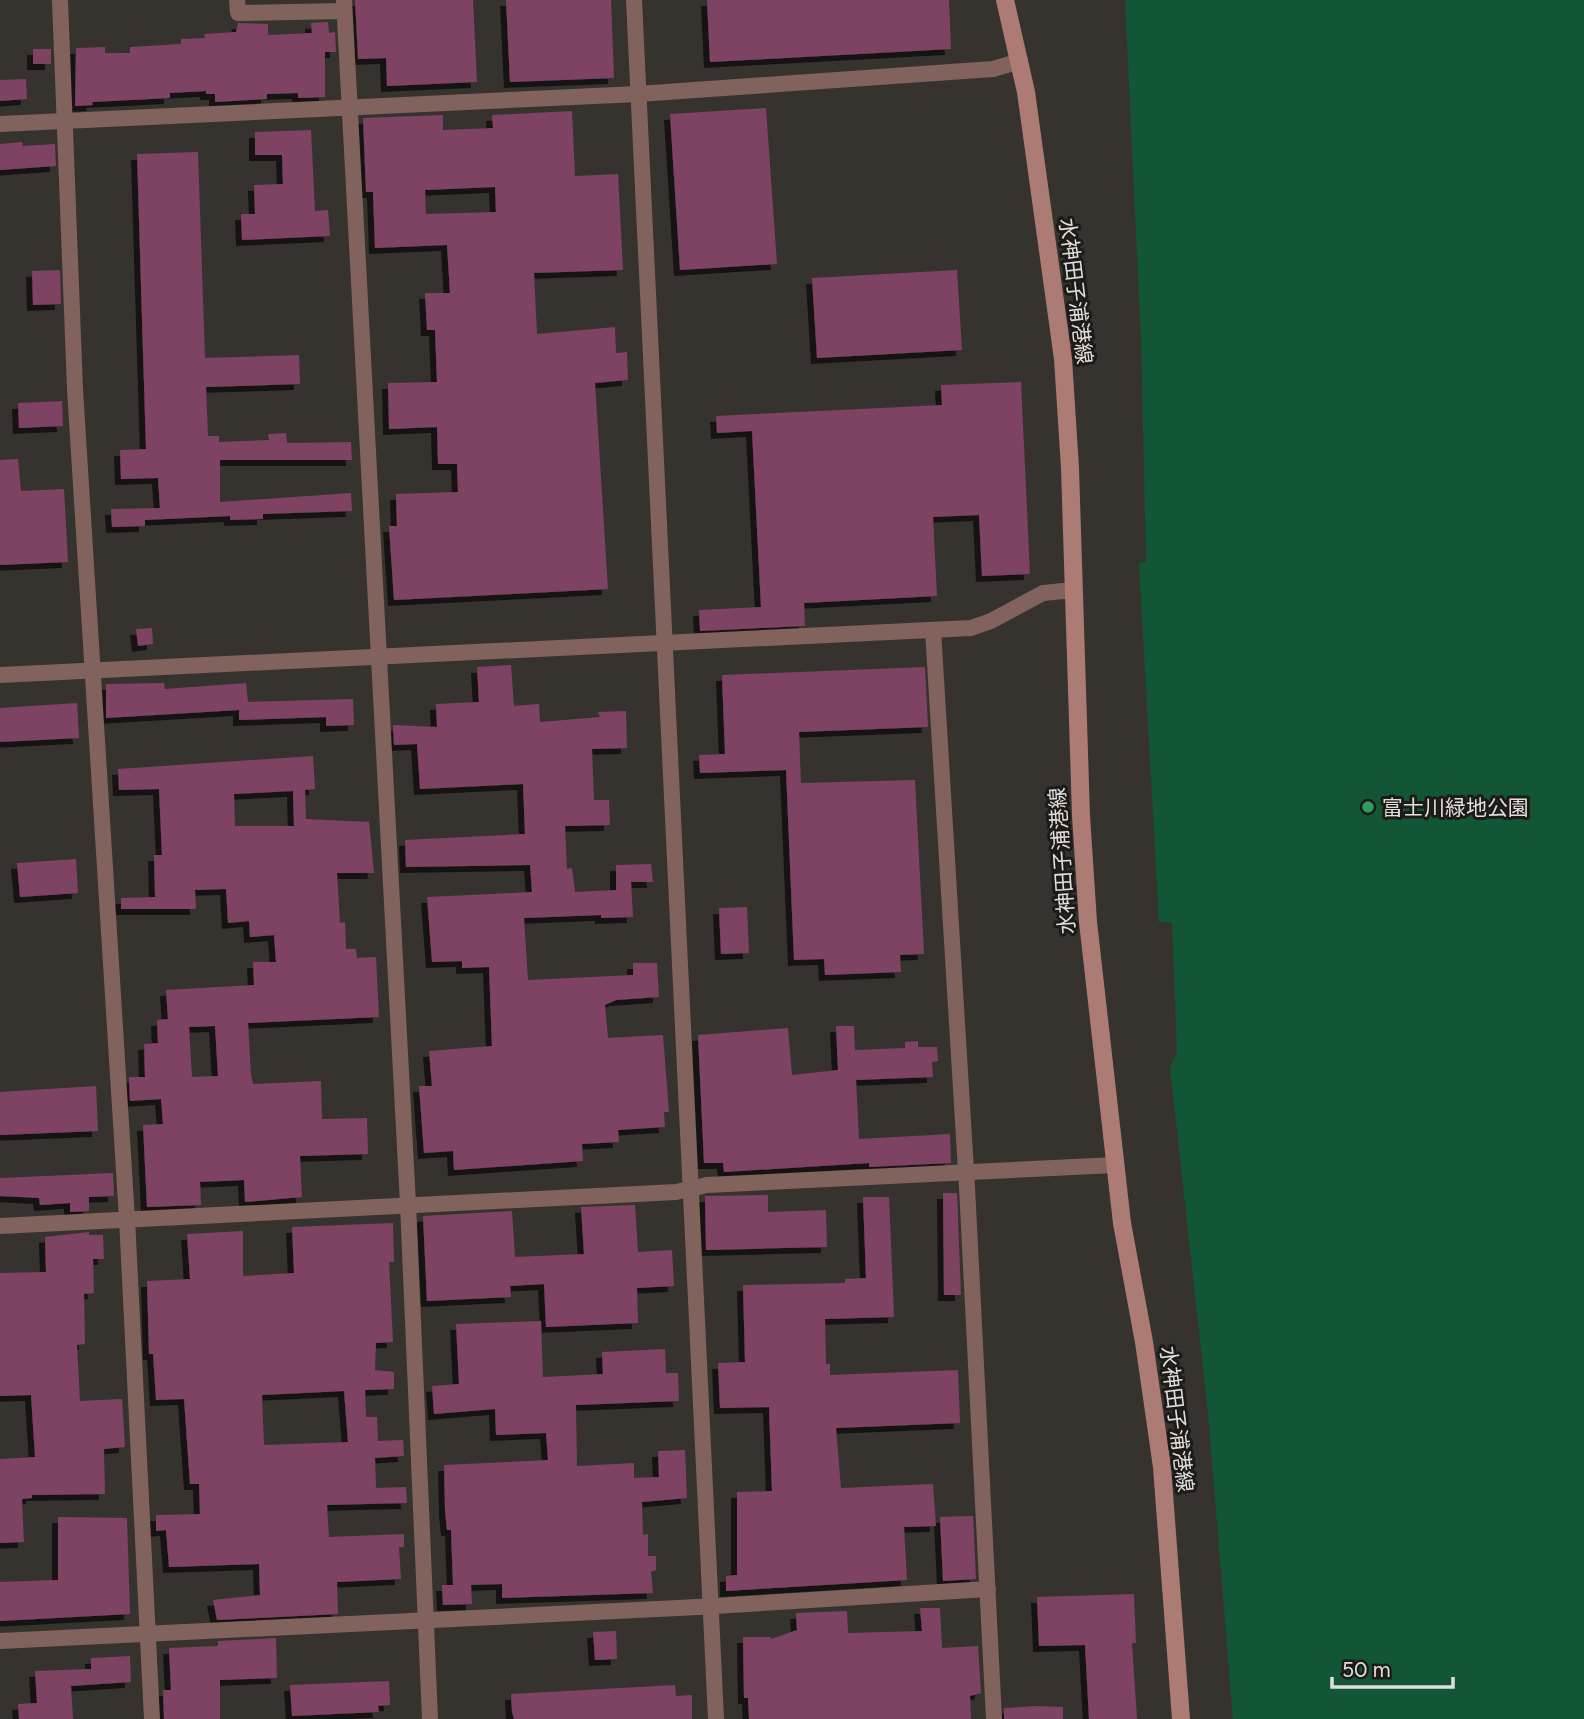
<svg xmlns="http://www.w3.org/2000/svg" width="1584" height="1719" font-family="Figtree,'Noto Sans JP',sans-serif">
<defs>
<filter id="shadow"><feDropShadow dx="-6" dy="6" stdDeviation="0" flood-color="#0009"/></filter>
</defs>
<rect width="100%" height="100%" fill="#36332f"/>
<path fill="#125635" d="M1125 0H1584V1719H1233L1208 1413 1170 1067 1177 1053 1172 922H1159L1139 563 1146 562 1141 337Z"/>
<g fill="#7e4262" fill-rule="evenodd" filter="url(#shadow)">
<path d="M355 0H473L477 82 387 86 386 58 358 59Z"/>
<path d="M506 0H611L614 78 510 82Z"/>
<path d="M707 0H949L951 49 710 62Z"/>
<path d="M328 22 329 33 335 32 336 52H325V97L298 98V93L267 94V99L215 102V94H206V91L170 93V98L92 102 93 105 75 106 76 48 105 47V53H130V47L181 44V39L205 38 204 34 236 32 238 23 268 24V35L312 33 311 23Z"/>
<rect x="33" y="49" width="18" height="15"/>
<path d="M26 79 27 99 0 101V80Z"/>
<path d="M766 108 777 264 680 270 670 114Z"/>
<path d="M572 111 575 176 618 174 623 270 534 273 537 334 615 327 616 353 627 352 628 380 595 383 608 589 394 600 389 526H397L396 494 458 492 457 464H438L437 427 389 429 388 383 437 382 435 330H427L425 293H450L447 245 375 248 373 192H366L363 118 443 115V130L493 128 492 115ZM495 187 496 212 426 214 425 190Z"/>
<path d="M311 130 315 211 328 210 330 236 242 240 241 214H255L254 185 283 184 282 155H255V132Z"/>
<path d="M22 142 23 146 55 144 56 166 0 170V144Z"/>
<path d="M198 152 205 358 299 355 300 384 206 387 208 436H219V442L269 440 268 434 286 433 287 443 351 442 352 460H220V502L351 493 352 511 263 514V519L230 520V516L145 520V526L112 527 111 509 160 508 158 478 121 479 120 450 146 449 137 154Z"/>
<path d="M60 270 61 304 33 305 32 271Z"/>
<path d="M957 270 962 350 817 358 812 278Z"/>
<path d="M1021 382 1030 574 982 576 979 515 933 517 937 596 804 603 805 626 700 631 699 610 761 607 752 431 717 433 716 416 942 405 941 385Z"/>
<path d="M62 401 63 426 19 428 18 403Z"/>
<path d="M18 459 21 491 64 489 68 562 0 565V460Z"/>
<path d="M152 628 153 644 138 646 136 629Z"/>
<path d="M511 665 514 706 539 704 540 722 600 717 598 712 626 711 627 748 592 749 594 800H609L610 825 565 826 567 869 572 868 575 892 616 890V865L651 864 653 882H631L633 917 601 918V915L524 918 528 980 633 975V963H657L659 997 616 1000 605 1005 608 1038 663 1035 669 1112H664L665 1127 618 1130 619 1142 582 1144 583 1161 454 1170 453 1151 424 1153 419 1086H432L429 1051 492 1046 489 967 462 968V961L432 962 427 897 532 892 530 865 406 867 405 840 525 834 523 784 420 789 417 744 394 745 393 725 437 727 436 704 479 702 477 667Z"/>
<path d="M925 667 928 727 799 732 801 783 915 780 924 954 900 955 901 972 825 975 824 959 794 960 786 770 700 773 699 755 725 754 722 675Z"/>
<path d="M164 683 165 689 246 683 248 702 353 699 354 725 326 726V717L239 720V710L106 718V684Z"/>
<path d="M77 703 79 738 0 742V708Z"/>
<path d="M313 756 315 789 305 790 306 819 369 822 374 873H337L340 923 345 922 346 949H356L357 958 376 957 379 1017 248 1023 251 1075 253 1084 321 1081 322 1119 367 1118 368 1154 300 1156 302 1197 245 1202 244 1180 200 1182 201 1205 147 1207 143 1125 163 1124 161 1099 130 1101 129 1077H145L144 1044 158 1043 157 1020 168 1019 166 990 254 985 253 962H276L274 935 250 937 249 921 228 923 226 889 195 890 196 909H121V898L155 897 154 855H162L159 789 119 790 118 769ZM293 791 294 826H235L234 794ZM215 1026 218 1076 192 1077 189 1027Z"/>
<path d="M76 859 78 893 20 897 17 863Z"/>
<path d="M747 907 749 953 721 954 719 908Z"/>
<path d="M836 1026H854L855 1050 905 1048V1042L918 1041V1047H937L938 1061 932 1062 933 1077 856 1080 859 1139 950 1134 951 1163 869 1167V1163L724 1172 723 1163H704L698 1035 788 1028 792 1075 838 1070Z"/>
<path d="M96 1086 98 1131 0 1135V1092Z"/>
<path d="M113 1173 114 1196 89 1197V1211L70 1212V1203L40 1205 39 1198 0 1196V1178Z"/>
<path d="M943 1193H957L961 1295H944Z"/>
<path d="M768 1195V1212L826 1210 827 1247 706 1250 705 1196Z"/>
<path d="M863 1197H889L894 1317 825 1319 826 1364H830V1375L958 1370 960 1423 836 1428 841 1488 933 1484 936 1526 904 1527 907 1580 726 1591V1576L737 1575V1492L772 1491 769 1407 720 1408 718 1363 745 1362 743 1285 845 1283V1279L866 1278Z"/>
<path d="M635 1205 638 1252 672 1250 674 1286 637 1288 638 1323 546 1327 544 1284 510 1286 511 1297 427 1301 423 1216 512 1211 515 1257 584 1254 581 1207Z"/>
<path d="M393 1223 394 1262H389L393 1342 376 1343 375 1370 394 1372V1389L365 1390 366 1417H377L378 1441 403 1440 404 1456 375 1458 376 1488 406 1487 407 1503 327 1505 329 1537 404 1534V1547H399L401 1579 337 1582 338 1614 217 1620 213 1600 260 1595 259 1564 169 1567 166 1530 156 1531V1515L200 1514 199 1484H190L184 1399 156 1400 153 1354H149L147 1281 190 1279 187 1234 243 1231V1276L294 1273 292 1227ZM344 1391 348 1442 264 1445 262 1395Z"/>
<path d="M89 1232V1235H103L104 1259H93L94 1293 84 1294 85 1344 77 1345 80 1401 122 1399 125 1447 104 1449 105 1494 32 1495V1498L22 1499 24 1542 0 1543V1459L35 1457 31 1395 0 1396V1273L46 1272 45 1237Z"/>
<path d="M541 1321 543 1377 603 1374 602 1352 665 1349 666 1373H678L679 1401 576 1405 577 1466 634 1463V1478L659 1477 658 1451 685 1450 687 1498 642 1502 643 1535 648 1534V1556H656V1570L651 1572 653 1593 502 1598V1584L471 1585 472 1604 443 1605 442 1585H453L451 1530H447L445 1510 444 1465 548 1460 546 1433 496 1435 495 1409 434 1414 432 1386 459 1384 456 1324Z"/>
<path d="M973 1516 976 1579 943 1581 940 1517Z"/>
<path d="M58 1517 127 1518 130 1614 0 1621V1582L58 1580Z"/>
<path d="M1134 1594 1136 1643H1132L1137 1719H1089L1085 1645 1039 1646 1037 1597Z"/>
<path d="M920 1608H940L942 1648 978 1646 981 1693 970 1696 971 1719H749L748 1698H744L743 1637H771V1639L797 1630 796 1613 847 1611 848 1633 922 1631Z"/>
<path d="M616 1631 617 1659 595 1660 593 1632Z"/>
<path d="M276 1638 277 1678 220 1680V1719H164L163 1690H171L169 1648 218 1646V1641Z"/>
<path d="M130 1656 131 1682 71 1686 73 1719H19L18 1704 37 1703 35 1671 91 1669V1658Z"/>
<path d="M389 1681 390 1705 378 1706 379 1712 292 1716 290 1685Z"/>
<path d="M675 1685 676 1696 692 1695V1719H514L512 1712 511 1694Z"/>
<path d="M1036 1706 1063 1707V1719H1004V1708Z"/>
</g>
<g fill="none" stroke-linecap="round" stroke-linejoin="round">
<g stroke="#81625d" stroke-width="16">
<path d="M60 0 75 389 127 1219 152 1719"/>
<path d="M237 0 238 13 344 11"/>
<path d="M344 0 408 1204 430 1719"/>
<path d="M634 0 716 1719"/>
<path d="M0 124 638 94 993 69 1020 61"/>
<path d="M933 630 967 1187 994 1719"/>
<path d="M0 675 971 628 991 621 1043 593 1074 590"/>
<path d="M0 1226 676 1192 707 1185 1115 1165"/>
<path d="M0 1641 698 1607 988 1589"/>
</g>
<path stroke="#ac7b74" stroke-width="18" d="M1005 0 1026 92 1063 359 1070 468 1081 816 1088 922 1122 1223 1144 1342 1162 1467 1181 1719"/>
</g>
<circle fill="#2e9e5b" stroke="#1d1b1a" stroke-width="2.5" cx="1368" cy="807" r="7"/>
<g text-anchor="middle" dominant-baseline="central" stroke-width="6" stroke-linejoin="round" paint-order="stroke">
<g font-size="21" fill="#e0dedb" stroke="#1d1b1a">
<text transform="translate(1076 291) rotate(83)">水神田子浦港線</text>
<text transform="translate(1062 861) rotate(-94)">水神田子浦港線</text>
<text transform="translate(1177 1419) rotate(83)">水神田子浦港線</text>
</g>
<g font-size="21" fill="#e0dedb" stroke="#1d1b1a" text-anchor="start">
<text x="1382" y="807">富士川緑地公園</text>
</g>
</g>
<path d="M1332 1677v10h121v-10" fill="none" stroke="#e0dedb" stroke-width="3.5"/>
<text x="1342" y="1677" font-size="21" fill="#e0dedb" stroke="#1d1b1a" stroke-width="5" paint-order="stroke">50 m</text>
</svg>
